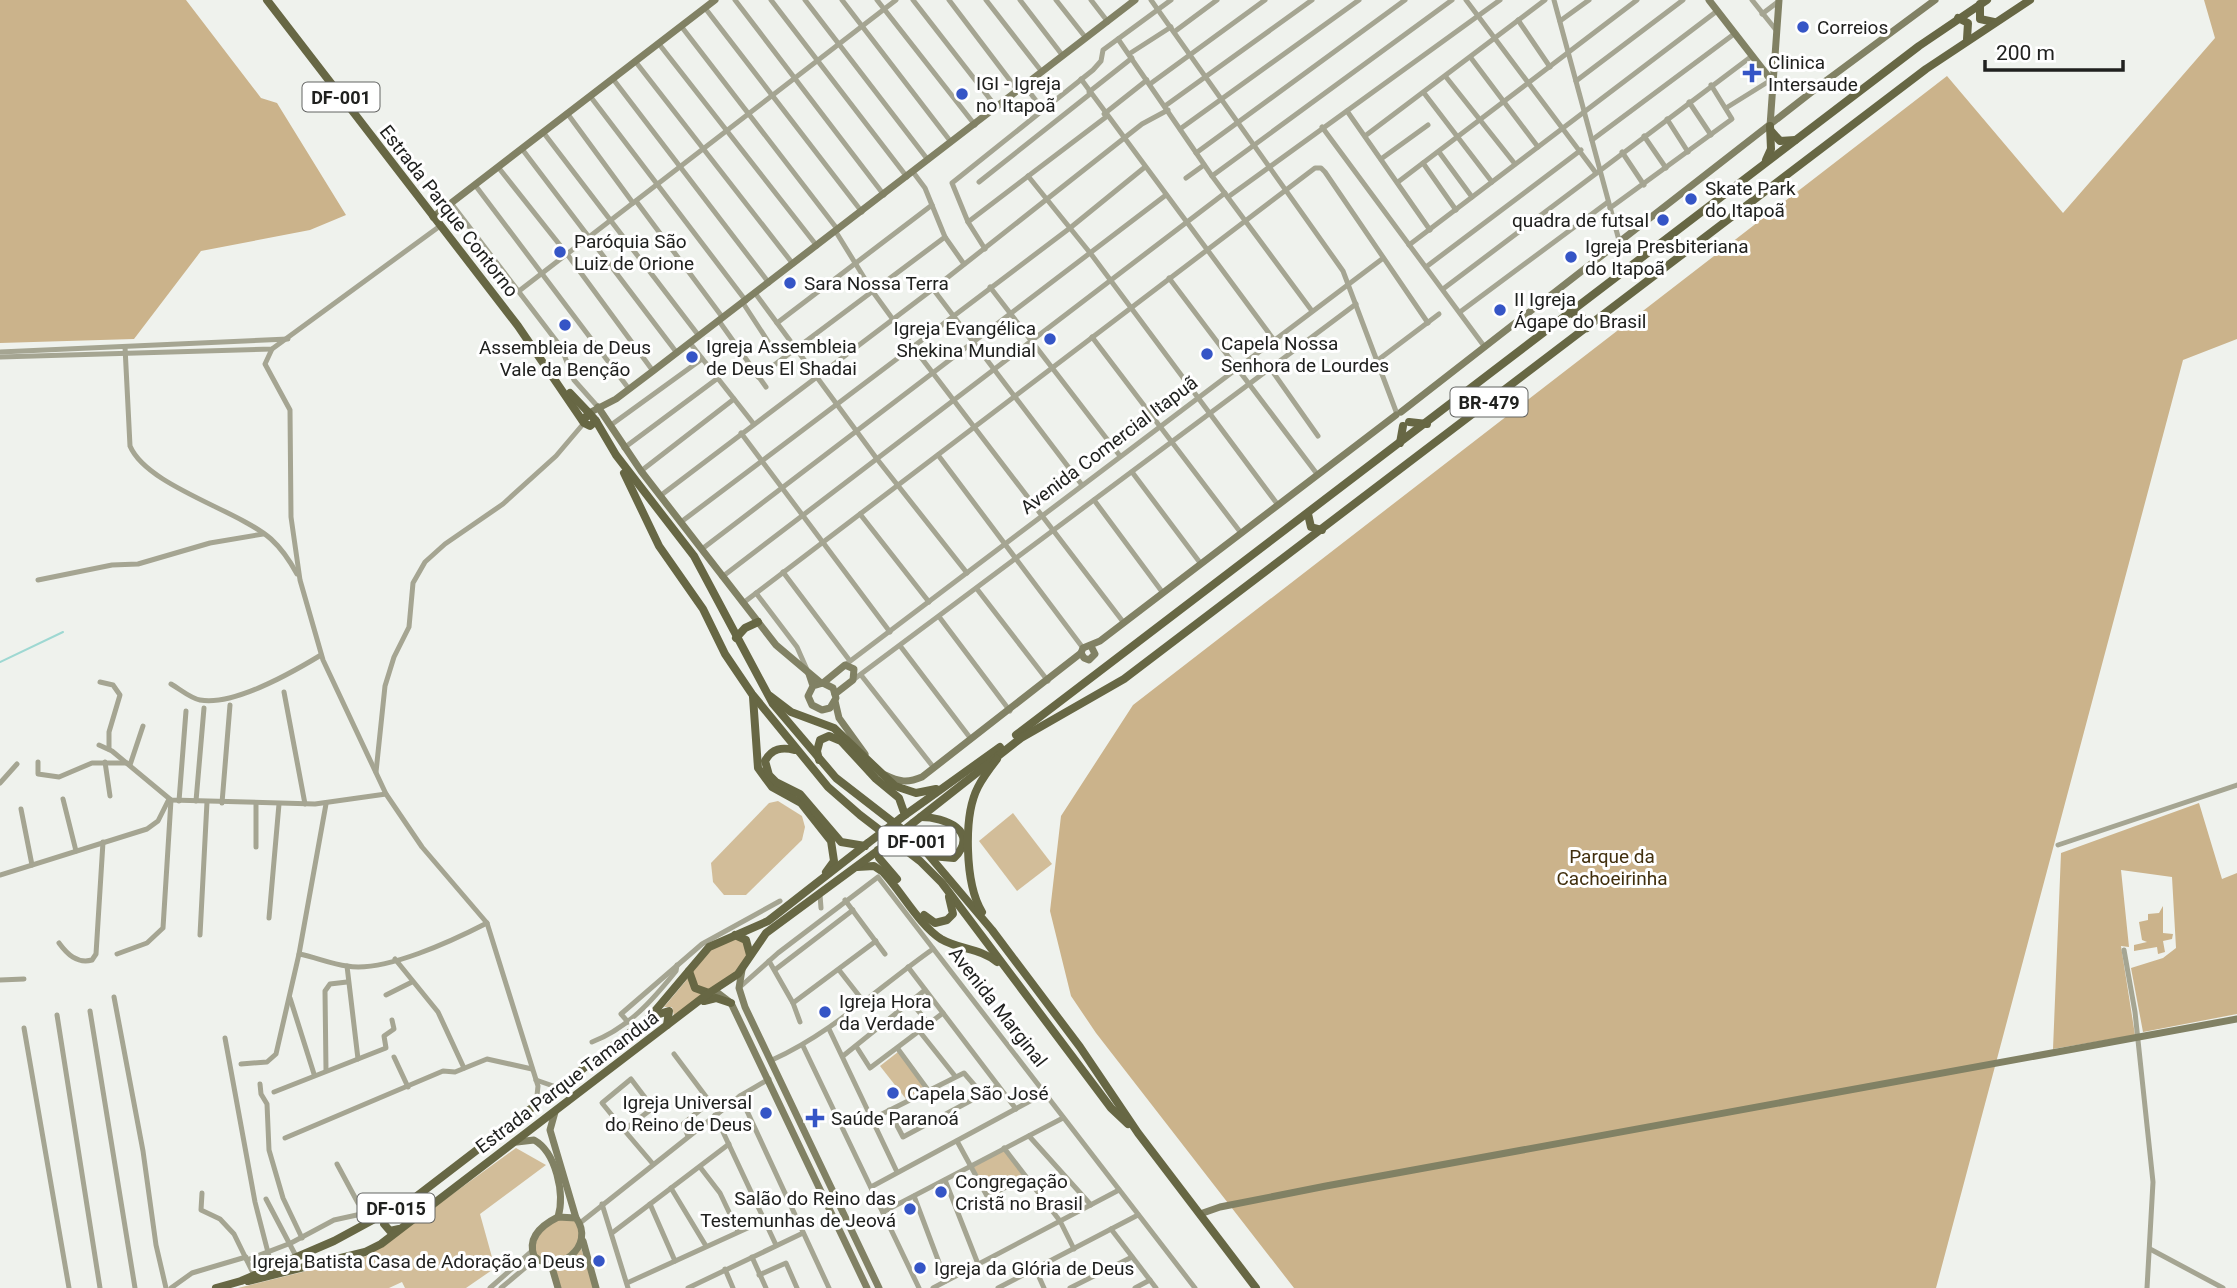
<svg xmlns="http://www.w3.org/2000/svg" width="2237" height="1288" font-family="Roboto,sans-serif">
<rect width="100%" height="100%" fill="#eff2ed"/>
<g fill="#d2bd99">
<path d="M778 801 802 816 805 827 802 840 746 895H724L713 882 711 863 769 803Z"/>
<path d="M1013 813 1052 864 1017 891 979 841Z"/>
<path d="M736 939 742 940 749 954 742 968 710 991 696 986 691 971 711 949Z"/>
<path d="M689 977 704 993 674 1016 672 1007H664Z"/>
<path d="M898 1052 925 1088 906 1099 880 1066Z"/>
<path d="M516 1148 546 1165 480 1214 495 1268 466 1288H405L402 1282 389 1288H238L367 1256Z"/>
<path d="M1005 1149 1023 1176 987 1192 973 1166Z"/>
<path d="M558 1219H575L582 1237 569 1254 551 1262 536 1256C533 1235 543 1230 558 1219Z"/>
<path d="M581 1248 594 1288H561L554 1269 571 1260Z"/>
</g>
<g fill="#cbb38b">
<path d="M0 0H186L261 98 277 103 346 215 310 230 201 251 134 339 0 343Z"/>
<path d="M2204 0H2237V339L2183 360 1936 1288H1294L1096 1033 1071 996 1050 911 1061 816 1133 705 1947 76 2063 213 2215 38Z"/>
<path d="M2199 803 2222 879 2237 873V1014L2143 1032 2131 968 2163 958 2176 948 2172 877 2121 870 2129 947 2121 946 2135 1035 2053 1049 2061 853Z"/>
<path d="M2163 906V933L2173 934 2172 939 2163 941 2165 952 2158 954 2157 947 2134 951V945L2147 942 2142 940 2139 922 2148 920V914L2159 913Z"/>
</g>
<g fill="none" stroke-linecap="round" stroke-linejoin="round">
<path stroke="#9ed8d2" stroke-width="2" d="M0 662 63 632"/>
<g stroke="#a5a592" stroke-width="5">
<path d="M735 0 884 195"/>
<path d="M771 0 907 177"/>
<path d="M805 0 928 160"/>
<path d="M842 0 951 142"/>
<path d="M877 0 975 125"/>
<path d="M913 0 997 108"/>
<path d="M949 0 1018 91"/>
<path d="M986 0 1042 72"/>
<path d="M1020 0 1063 56"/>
<path d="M1056 0 1086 38"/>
<path d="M1091 0 1108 22"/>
<path d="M1151 0 1343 271 1397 414"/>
<path d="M1466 0 1596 173"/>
<path d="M1554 0 1620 244"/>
<path d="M1752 0 1776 30"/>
<path d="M705 8 862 212"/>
<path d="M1762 14 1779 1"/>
<path d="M1518 20 1550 67"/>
<path d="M1560 21 1589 0"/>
<path d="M681 26 838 230"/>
<path d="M1174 32 1217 0"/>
<path d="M1118 39 1212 176 1312 311"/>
<path d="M659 44 817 246"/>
<path d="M1129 54 1171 27"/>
<path d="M1471 58 1538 147"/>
<path d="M635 61 793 264"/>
<path d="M1446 77 1515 164"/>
<path d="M613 79 769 283"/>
<path d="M1081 79 1274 340"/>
<path d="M1576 81 1683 0"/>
<path d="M1150 84 1265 0"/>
<path d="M1025 86 1043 110"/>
<path d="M1089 92 1132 58"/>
<path d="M1424 93 1492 182"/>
<path d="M590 96 746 301"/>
<path d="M1689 102 1711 135"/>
<path d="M1165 106 1312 0"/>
<path d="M1726 108 1771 80"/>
<path d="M1347 111 1430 230"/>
<path d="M567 113 633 203"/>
<path d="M1104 114 1147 80"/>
<path d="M1667 119 1688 152"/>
<path d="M1322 127 1484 346"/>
<path d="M1180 129 1359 0"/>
<path d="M543 132 699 336"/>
<path d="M1365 136 1545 0"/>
<path d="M1644 136 1666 168"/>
<path d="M1592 140 1734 34"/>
<path d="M522 149 677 353"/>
<path d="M1439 152 1472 197"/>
<path d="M1622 152 1644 185"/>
<path d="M1196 153 1405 0"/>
<path d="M1381 159 1428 125"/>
<path d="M1423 163 1456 210"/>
<path d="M498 167 567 254 653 371"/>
<path d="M913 172 925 188 945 237 964 264"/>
<path d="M1028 176 1091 254 1278 505"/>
<path d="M1212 176 1452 0"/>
<path d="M1186 178 1204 165"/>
<path d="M979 182 1090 94"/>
<path d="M1398 182 1637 0"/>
<path d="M475 185 629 389"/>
<path d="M1228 197 1500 0"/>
<path d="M636 201 723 318"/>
<path d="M451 203 561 347 574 380 598 407"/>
<path d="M1610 208 1732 119 1711 85"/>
<path d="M968 222 1106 117"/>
<path d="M836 232 873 292 913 347 1124 623"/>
<path d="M1409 245 1717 11"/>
<path d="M985 249 968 222 952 183 1093 70 1101 61 1103 50 1171 0"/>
<path d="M1426 267 1581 150"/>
<path d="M1169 278 1317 474"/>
<path d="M990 287 1120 456"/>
<path d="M933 289 1082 485"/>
<path d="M1443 289 1752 56"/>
<path d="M519 291 896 0"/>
<path d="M755 293 877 459 967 573"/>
<path d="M743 303 771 346"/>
<path d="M1460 312 1608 202"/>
<path d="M719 321 766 387"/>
<path d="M777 323 932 205"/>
<path d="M1092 337 1241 533"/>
<path d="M690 343 753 423"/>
<path d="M125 347 130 446C147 486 238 510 271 539 282 549 290 561 297 574"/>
<path d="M272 349 265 364 290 410 291 517 300 580 323 660 386 794 422 847 487 923 538 1086 536 1105"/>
<path d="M0 352 288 339"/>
<path d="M0 357 272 349 440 226"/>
<path d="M1378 360 1439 314"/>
<path d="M1270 368 1318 436"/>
<path d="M758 377 945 237"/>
<path d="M611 425 702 359"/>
<path d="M741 433 890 632"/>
<path d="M624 448 718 378"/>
<path d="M938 455 1083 648"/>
<path d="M641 471 734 399"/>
<path d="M1132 472 1201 564"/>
<path d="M660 496 933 289 1142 124 1168 110"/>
<path d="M1094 500 1163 593"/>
<path d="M860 514 929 602"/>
<path d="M681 522 1070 228 1145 167"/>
<path d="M702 549 1166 195"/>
<path d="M783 572 850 661"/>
<path d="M722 577 1225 193"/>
<path d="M38 580 112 565 138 564 210 543 263 534"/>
<path d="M977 589 1048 681"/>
<path d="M756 593 797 647 808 672"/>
<path d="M743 603 1315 168H1321L1325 172 1428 323"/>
<path d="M940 618 1010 711"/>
<path d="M901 647 971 739"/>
<path d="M845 665 1382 259"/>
<path d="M861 675 934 768"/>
<path d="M853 680 1356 304"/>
<path d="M100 682 113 685 120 695 109 732V749"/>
<path d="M171 684C180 689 190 698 200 700 233 706 293 672 321 655"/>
<path d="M284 692 305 804"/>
<path d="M99 745 112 751 171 800 315 804 386 794"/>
<path d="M38 762V774L59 777 92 763H127"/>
<path d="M105 762 110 796"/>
<path d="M130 765 143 726"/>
<path d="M376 772 385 686 394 657 409 627 413 583 425 562 445 544 503 504 556 456 584 423"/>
<path d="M0 783 17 764"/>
<path d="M63 799 76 851"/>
<path d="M179 801 186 711"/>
<path d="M196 801 204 708"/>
<path d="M222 803 230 705"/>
<path d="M256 804V847"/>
<path d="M21 809 32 865"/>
<path d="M2058 845 2237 785"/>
<path d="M0 875 147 829 158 821 169 799"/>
<path d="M820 895 821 908"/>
<path d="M845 900 885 954"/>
<path d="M269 918 279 804"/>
<path d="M200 935 207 802"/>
<path d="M59 943C67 954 77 964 92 960L96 954 103 842"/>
<path d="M2124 950 2135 1012 2153 1182 2147 1288"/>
<path d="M117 954 147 943 163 928 171 800"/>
<path d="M299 954C315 957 331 964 347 966 384 973 454 940 487 923"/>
<path d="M395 959 438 1012 464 1068"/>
<path d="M769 961 793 1003 800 1022"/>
<path d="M347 966 358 1059"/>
<path d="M908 967 1016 1109"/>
<path d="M776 969 853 910"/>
<path d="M839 970 864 1002"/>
<path d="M0 980 24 979"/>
<path d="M740 987 778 953 878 877 1195 1288"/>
<path d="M386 995 412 982"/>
<path d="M114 997 143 1151 156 1245 166 1288"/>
<path d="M290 998 314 1074"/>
<path d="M911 1002 929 1024"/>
<path d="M793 1003 876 941"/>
<path d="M90 1011 135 1288"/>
<path d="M57 1015 100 1288"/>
<path d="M628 1022 621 1014 702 944 780 901"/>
<path d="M24 1028 69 1288"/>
<path d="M829 1029 897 1172"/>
<path d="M920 1032 955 1076"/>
<path d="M225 1038 255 1202 272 1268"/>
<path d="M592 1042C628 1028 652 1001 676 971L677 965"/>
<path d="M803 1046 919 1288"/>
<path d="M856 1046 870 1068 943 1013"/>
<path d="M898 1049 928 1090"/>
<path d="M674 1054 710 1102 683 1124 688 1136"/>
<path d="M843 1056 925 990"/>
<path d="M394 1057 408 1087"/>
<path d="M772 1060C832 1033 879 987 933 949"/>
<path d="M241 1064 267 1062 276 1054 299 954 326 804"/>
<path d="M326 1070 325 991 330 984 347 982"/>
<path d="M631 1079 653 1108 624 1130 602 1103Z"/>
<path d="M536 1080 559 1088"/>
<path d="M260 1084 261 1094 267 1104 269 1150 283 1198 302 1238"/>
<path d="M274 1092 386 1048 384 1036 394 1029 392 1020"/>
<path d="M740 1096 829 1288"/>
<path d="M889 1110 903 1137 998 1086"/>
<path d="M715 1115 776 1245"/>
<path d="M872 1119 964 1073 982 1094"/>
<path d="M624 1130 653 1164"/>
<path d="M1029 1136 1091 1205"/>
<path d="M285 1138 443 1071 455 1072 487 1059 532 1069"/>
<path d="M957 1141 987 1196 1026 1178"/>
<path d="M1004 1148 1060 1221 1074 1249"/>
<path d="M337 1164 358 1203 368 1215"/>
<path d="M700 1167 720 1193 738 1231"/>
<path d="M945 1180 978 1264"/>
<path d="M871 1187 1045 1093"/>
<path d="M671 1188 706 1246"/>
<path d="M202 1193 201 1210 220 1219 234 1234 254 1275"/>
<path d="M914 1196 946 1281"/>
<path d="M266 1199 297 1258"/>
<path d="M602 1204 628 1288"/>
<path d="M650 1204 675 1261"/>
<path d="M883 1212 1063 1118"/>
<path d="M580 1223 740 1096 769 1079"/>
<path d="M1111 1229 1156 1288"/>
<path d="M612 1233 729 1144"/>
<path d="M2150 1249 2223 1288"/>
<path d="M752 1257 766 1288"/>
<path d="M247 1260 291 1243 334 1220 366 1213"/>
<path d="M1035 1268 1044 1288"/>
<path d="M725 1269 733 1288"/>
<path d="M759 1275 786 1263 797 1288"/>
<path d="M627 1283 765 1220"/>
<path d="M171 1288 192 1273 246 1257"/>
<path d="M490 1288 532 1251"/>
<path d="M501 1288 526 1267 539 1261"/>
<path d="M688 1288 803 1233"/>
<path d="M933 1288 1119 1190"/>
<path d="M998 1288 1138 1215"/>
<path d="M1070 1288 1132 1257"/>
<path d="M1135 1288 1150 1280"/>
</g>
<g stroke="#818164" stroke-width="7">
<path d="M1709 0 1771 80"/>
<path d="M1770 126 1779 0"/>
<path d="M433 217 715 0"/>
<path d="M598 407 641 471 776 645 821 683"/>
<path d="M1401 412 1827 80 1935 0"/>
<path d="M589 413 616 399 653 371 1135 0"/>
<path d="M1091 646 1095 654 1089 660 1084 658 1081 653 1083 648 1100 641 1396 415"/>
<path d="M809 674 813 686 808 696 812 705 822 710 830 708 836 698 833 688 823 683 813 686"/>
<path d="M823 683 845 665 854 669 853 680 835 694"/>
<path d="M835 701 839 718 865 754"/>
<path d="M885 775C899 782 908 783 922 777L1081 653"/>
<path d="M742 970 739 988 745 1007 879 1288"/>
<path d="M709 993H718L731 1003 867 1288"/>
<path d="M555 1112 550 1130 576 1218"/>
<path d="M517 1142 534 1140C556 1152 565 1194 558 1217"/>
<path d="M1200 1214 1220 1207 1326 1186 2237 1019"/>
<path d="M558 1217 576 1218C597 1246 556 1277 534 1256 527 1237 542 1225 558 1217Z"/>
<path d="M583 1241 596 1288"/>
<path d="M551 1264 558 1288"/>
</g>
<g stroke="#676744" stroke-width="8">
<path d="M267 0 518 326 584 423 590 426 596 421 589 413 583 421"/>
<path d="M1980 4V19L1994 22"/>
<path d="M1958 18 1968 23 1967 39"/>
<path d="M1771 131 1780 141 1795 140"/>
<path d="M1766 160 1771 149 1770 126"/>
<path d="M1572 314 1582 317 1587 328"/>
<path d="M570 393 589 413"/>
<path d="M596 421 616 455 694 556 773 704 836 778 916 840 992 930 1080 1047 1138 1133 1256 1288"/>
<path d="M1409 422 1427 424"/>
<path d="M1400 443 1403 426"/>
<path d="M624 473 659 546 703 609 725 654 752 694 828 787 860 815 920 861 942 883 1111 1108 1128 1124"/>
<path d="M1308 514 1311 527 1322 530"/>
<path d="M736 638 745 628 758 622"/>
<path d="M770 696 791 712 834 728 895 786 916 793 936 789"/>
<path d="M753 697 758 768 772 787 801 803 831 841 834 861 826 872"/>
<path d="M1016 735 1919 46 1987 0"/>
<path d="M795 750C782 747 772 748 765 761L769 775 776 782 800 794 841 842 865 846"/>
<path d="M819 760 817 751 820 740 829 736 841 741 876 779 899 798 905 815"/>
<path d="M921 817C944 817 981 831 954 858L931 856"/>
<path d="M901 818 1000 747"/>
<path d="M913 823 1021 738 1124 679 1926 69 2030 0"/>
<path d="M878 850 879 858 897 879"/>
<path d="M857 867 874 866 883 872C901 891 920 926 941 939 960 950 980 948 997 962"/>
<path d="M982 912C965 884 963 816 978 787 983 777 990 768 997 759"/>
<path d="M924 915 935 923 947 920 953 914 949 897"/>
<path d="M735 935 746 940 750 955"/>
<path d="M689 971 695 988 709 993"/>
<path d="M704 1001 716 998 731 1003"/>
<path d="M656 1015 669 1011 667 1025"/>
<path d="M389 1212 384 1224 390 1231 399 1229"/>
<path d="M248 1281 365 1252 381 1244 709 993 738 974 766 933 880 849"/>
<path d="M216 1288 241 1281 334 1241 417 1196 649 1018 709 947 768 921 868 843"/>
</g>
<g stroke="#676744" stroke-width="8">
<path d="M868 843 901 818"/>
<path d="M880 849 913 823"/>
</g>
</g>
<g fill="#3555c6" stroke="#fff" stroke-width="2.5">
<circle cx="1803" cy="27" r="7"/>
<path d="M1748.5 62.5h7v7h7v7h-7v7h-7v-7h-7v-7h7z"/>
<circle cx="962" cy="94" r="7"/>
<circle cx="1691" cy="199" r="7"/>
<circle cx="1663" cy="220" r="7"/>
<circle cx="560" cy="252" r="7"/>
<circle cx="1571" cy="257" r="7"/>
<circle cx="790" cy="283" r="7"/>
<circle cx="1500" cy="310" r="7"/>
<circle cx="565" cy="325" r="7"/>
<circle cx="1050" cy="339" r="7"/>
<circle cx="1207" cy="354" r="7"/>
<circle cx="692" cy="357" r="7"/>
<circle cx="825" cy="1012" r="7"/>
<circle cx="893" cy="1093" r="7"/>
<circle cx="766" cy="1113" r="7"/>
<path d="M811.5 1107.5h7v7h7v7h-7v7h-7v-7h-7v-7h7z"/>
<circle cx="941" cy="1192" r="7"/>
<circle cx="910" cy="1209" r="7"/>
<circle cx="599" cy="1261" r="7"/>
<circle cx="920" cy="1268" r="7"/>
</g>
<g text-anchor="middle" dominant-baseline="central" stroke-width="6" stroke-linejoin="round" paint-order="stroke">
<g fill="#fff" stroke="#636462" stroke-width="2">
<rect x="302.5" y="82.5" width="77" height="29" rx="5"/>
<rect x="1450.5" y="387.5" width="77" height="29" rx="5"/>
<rect x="878.5" y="826.5" width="77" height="29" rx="5"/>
<rect x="357.5" y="1193.5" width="77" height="29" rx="5"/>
</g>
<g font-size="18" font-weight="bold" fill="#20211f">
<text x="341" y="97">DF-001</text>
<text x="1489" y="402">BR-479</text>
<text x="917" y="841">DF-001</text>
<text x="396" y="1208">DF-015</text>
</g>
<g font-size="19" fill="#20211f" stroke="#fff" text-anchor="start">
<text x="1817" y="27">Correios</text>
<text x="1768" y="62">Clinica<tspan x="1768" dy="22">Intersaude</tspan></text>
<text x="976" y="83">IGI - Igreja<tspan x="976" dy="22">no Itapoã</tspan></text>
<text x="1705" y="188">Skate Park<tspan x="1705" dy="22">do Itapoã</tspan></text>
<text x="1649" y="220" text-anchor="end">quadra de futsal</text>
<text x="574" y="241">Paróquia São<tspan x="574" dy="22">Luiz de Orione</tspan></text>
<text x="1585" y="246">Igreja Presbiteriana<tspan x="1585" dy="22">do Itapoã</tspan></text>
<text x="804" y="283">Sara Nossa Terra</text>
<text x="1514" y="299">II Igreja<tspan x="1514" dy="22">Ágape do Brasil</tspan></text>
<text x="1036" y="328" text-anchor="end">Igreja Evangélica<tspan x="1036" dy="22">Shekina Mundial</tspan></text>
<text x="1221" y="343">Capela Nossa<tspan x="1221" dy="22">Senhora de Lourdes</tspan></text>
<text x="706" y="346">Igreja Assembleia<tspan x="706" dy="22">de Deus El Shadai</tspan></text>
<text x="565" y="347" text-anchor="middle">Assembleia de Deus<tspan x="565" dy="22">Vale da Benção</tspan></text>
<text x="839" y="1001">Igreja Hora<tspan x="839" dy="22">da Verdade</tspan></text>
<text x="907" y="1093">Capela São José</text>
<text x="752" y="1102" text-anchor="end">Igreja Universal<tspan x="752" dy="22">do Reino de Deus</tspan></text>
<text x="831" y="1118">Saúde Paranoá</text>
<text x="955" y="1181">Congregação<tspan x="955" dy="22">Cristã no Brasil</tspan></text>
<text x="896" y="1198" text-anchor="end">Salão do Reino das<tspan x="896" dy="22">Testemunhas de Jeová</tspan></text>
<text x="585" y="1261" text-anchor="end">Igreja Batista Casa de Adoração a Deus</text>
<text x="934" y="1268">Igreja da Glória de Deus</text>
</g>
<g font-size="19" fill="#20211f" stroke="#fff">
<text transform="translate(449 211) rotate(52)">Estrada Parque Contorno</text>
<text transform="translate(1109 445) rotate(-37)">Avenida Comercial Itapuã</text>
<text transform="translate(998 1007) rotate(52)">Avenida Marginal</text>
<text transform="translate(567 1082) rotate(-37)">Estrada Parque Tamanduá</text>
</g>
<g font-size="19" fill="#412f0d" stroke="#fff">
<text x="1612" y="856">Parque da<tspan x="1612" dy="22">Cachoeirinha</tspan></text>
</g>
</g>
<path d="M1985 60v10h138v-10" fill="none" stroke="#20211f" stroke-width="3.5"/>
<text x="1996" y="60" font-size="21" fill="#20211f" stroke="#ffffff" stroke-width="5" paint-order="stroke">200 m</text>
</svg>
